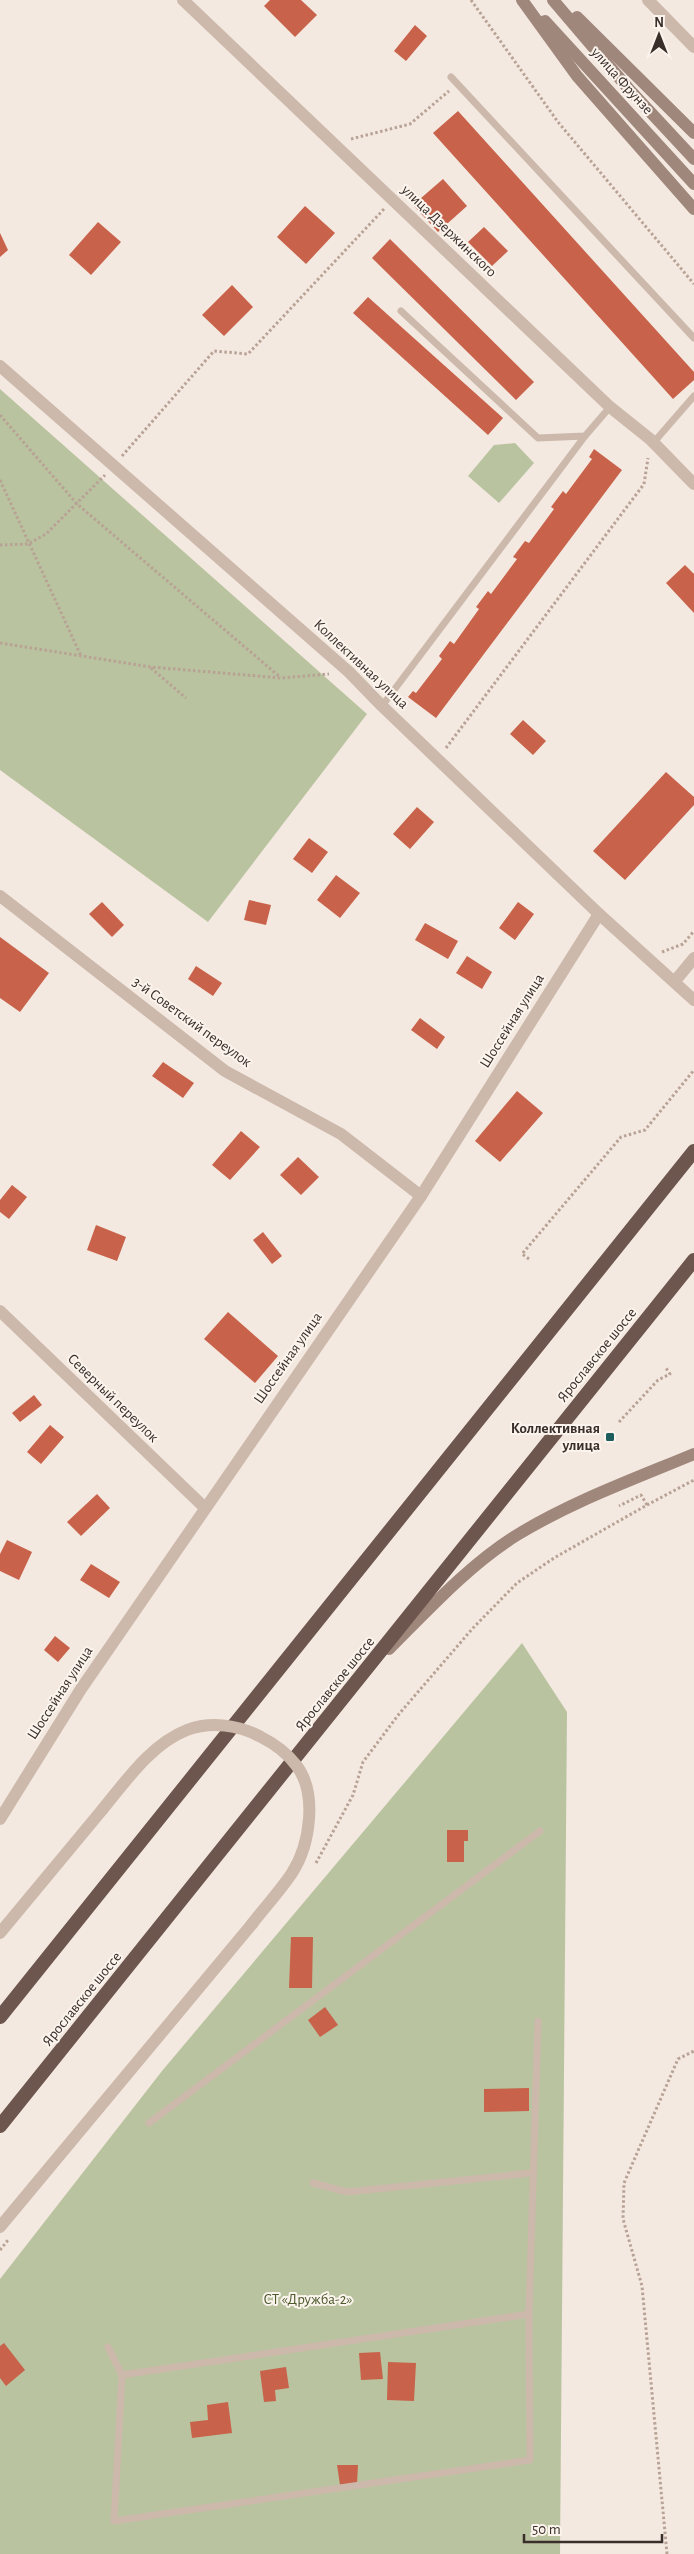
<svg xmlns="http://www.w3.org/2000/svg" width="694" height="2554" font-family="'Alegreya Sans',sans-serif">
<rect width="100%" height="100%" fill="#f4e9e0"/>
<g fill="#b9c39f">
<path d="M0 389 367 714 208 922 0 770Z"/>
<path d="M515 443 534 463 499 503 468 476 494 445Z"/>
<path d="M522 1643 567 1712 560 2554H0V2279L162 2071Z"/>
</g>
<g fill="#c8624a">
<path d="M270 0H301L317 15 295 37 264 6Z"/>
<path d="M415 25 427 36 406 61 394 51Z"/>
<path d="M458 111 694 372V380L673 399 433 133Z"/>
<path d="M443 179 467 206 438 232 413 205Z"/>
<path d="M305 206 335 233 306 264 277 237Z"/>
<path d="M98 222 121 242 91 275 69 255Z"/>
<path d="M484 227 508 251 492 266 468 242Z"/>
<path d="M0 233 8 250 0 257Z"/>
<path d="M390 239 534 382 516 400 372 258Z"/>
<path d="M232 285 253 307 224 336 202 315Z"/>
<path d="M368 297 503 418 488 435 353 313Z"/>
<path d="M594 449 622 470 436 718 408 697 413 691 416 693 442 659 439 656 450 641 454 644 479 609 476 607 488 591 491 594 517 559 513 557 525 541 529 543 554 509 551 507 563 491 566 494 592 459 589 457Z"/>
<path d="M685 565 694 574V613L666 583Z"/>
<path d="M523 720 546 741 533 755 510 734Z"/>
<path d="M666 772 694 797V805L625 880 593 851Z"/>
<path d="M417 807 434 822 410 849 393 834Z"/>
<path d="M309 838 328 852 312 873 293 859Z"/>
<path d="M336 875 360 893 340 918 317 900Z"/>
<path d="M249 900 271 905 266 925 244 920Z"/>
<path d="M102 902 124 925 112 937 89 914Z"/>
<path d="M518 902 534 914 515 940 499 928Z"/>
<path d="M425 923 458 941 448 959 415 940Z"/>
<path d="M0 937 49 973 20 1012 0 998Z"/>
<path d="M467 956 492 972 482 989 456 973Z"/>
<path d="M196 966 222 983 213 996 188 979Z"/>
<path d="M420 1018 445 1037 437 1049 411 1030Z"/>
<path d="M163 1062 194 1083 183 1098 152 1076Z"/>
<path d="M517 1091 543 1113 500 1162 475 1141Z"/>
<path d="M241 1131 260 1147 230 1180 212 1165Z"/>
<path d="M298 1157 319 1177 301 1195 280 1175Z"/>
<path d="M12 1185 27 1197 9 1219 0 1212V1200Z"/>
<path d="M96 1225 126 1237 117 1261 87 1250Z"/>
<path d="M263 1232 282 1256 272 1264 253 1240Z"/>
<path d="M228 1312 278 1356 255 1383 204 1339Z"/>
<path d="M34 1395 42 1405 20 1422 12 1413Z"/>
<path d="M50 1425 64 1437 41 1464 27 1452Z"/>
<path d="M97 1494 110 1508 81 1536 67 1522Z"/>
<path d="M7 1540 32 1552 19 1580 0 1571V1554Z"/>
<path d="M91 1564 120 1582 109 1598 80 1580Z"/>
<path d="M55 1636 70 1648 58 1662 44 1650Z"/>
<path d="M447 1830H468V1841H464V1862H447Z"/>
<path d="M291 1937H313L312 1988H289Z"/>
<path d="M325 2007 338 2025 320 2037 308 2020Z"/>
<path d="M529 2088V2111L484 2112V2089Z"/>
<path d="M4 2343 25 2370 6 2386 0 2378V2346Z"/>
<path d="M380 2352 383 2379 361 2380 359 2353Z"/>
<path d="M388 2362 416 2363 414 2401 387 2400Z"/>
<path d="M286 2367 289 2388 275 2390 276 2401 264 2402 260 2371Z"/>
<path d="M228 2402 232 2433 192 2438 190 2422 208 2420 207 2405Z"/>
<path d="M337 2465H358L357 2484 340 2485Z"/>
</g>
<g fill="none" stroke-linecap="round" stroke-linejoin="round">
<g stroke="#b8a295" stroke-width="3" stroke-dasharray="2.5 2.5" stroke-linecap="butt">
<path d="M471 0 558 122 694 284"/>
<path d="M351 139 410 124 449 91"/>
<path d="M0 415 77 504 280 677"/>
<path d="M122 456 214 351 248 354 384 209"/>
<path d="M0 480 81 656"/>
<path d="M0 545 28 544 46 534 105 475"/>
<path d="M0 643 151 667 281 678 329 674"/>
<path d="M151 668 186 698"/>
<path d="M446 748 644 484 648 458"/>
<path d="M662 952 683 944 694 931"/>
<path d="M529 1259 522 1254 621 1137 645 1130 694 1070"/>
<path d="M619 1422 658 1380 670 1374 666 1368"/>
<path d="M647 1505 694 1480"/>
<path d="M316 1863 353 1795 363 1762 399 1714 473 1628 517 1583 554 1558 647 1505 641 1495 619 1506"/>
<path d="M0 2250 8 2240"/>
<path d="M667 2554 642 2286 623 2219 624 2183 678 2059 694 2051"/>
</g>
<g stroke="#ccb9ab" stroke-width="7">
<path d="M451 77 694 338"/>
<path d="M401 311 538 438 585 436 610 407"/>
<path d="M654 442 694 396"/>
<path d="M382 706 585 436"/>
<path d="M149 2123 540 1831"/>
<path d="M313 2183 347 2192 531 2173"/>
<path d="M108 2347 122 2375 114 2521 530 2460 529 2314 538 2021"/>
<path d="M122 2375 529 2314"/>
</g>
<g stroke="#ccb9ab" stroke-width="12">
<path d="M183 0 610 407 650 439 694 484"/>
<path d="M648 0 694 47"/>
<path d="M0 366 349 672 382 706 599 914 694 1000"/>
<path d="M0 896 225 1071 341 1134 421 1196"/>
<path d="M675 981 694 958"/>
<path d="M0 1311 204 1507"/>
<path d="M0 1819 81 1689 421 1196 599 914"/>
</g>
<g stroke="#ccb9ab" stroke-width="12">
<path d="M0 1933 102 1810"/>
<path d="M0 2227 252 1924"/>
</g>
<g stroke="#a0877c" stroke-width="12">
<path d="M522 0 577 76 694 209"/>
<path d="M553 0 628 88 694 159"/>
<path d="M577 17 694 133"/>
<path d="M545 21 694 184"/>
<path d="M389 1649C429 1609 469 1565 517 1535 573 1501 634 1479 694 1454"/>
</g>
<g stroke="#6c564e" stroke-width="14">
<path d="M0 2017 694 1151"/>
<path d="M0 2126 694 1260"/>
</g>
<path stroke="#ccb9ab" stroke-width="12" d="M102 1810C126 1781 151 1744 187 1730 211 1721 239 1725 261 1737 275 1744 286 1752 296 1765 318 1793 310 1845 292 1873 280 1891 265 1907 252 1924"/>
</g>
<rect fill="#1f5c5d" stroke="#fbf4ed" stroke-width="2" x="605" y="1432" width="10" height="10" rx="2.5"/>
<g text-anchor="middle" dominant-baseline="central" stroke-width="4" stroke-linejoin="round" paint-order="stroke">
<g font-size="15" fill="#3a2e2a" stroke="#fbf4ed">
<text transform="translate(622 81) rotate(48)">улица Фрунзе</text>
<text transform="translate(449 231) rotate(44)">улица Дзержинского</text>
<text transform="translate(361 664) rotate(43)">Коллективная улица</text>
<text transform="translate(512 1021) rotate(-58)">Шоссейная улица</text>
<text transform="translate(192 1022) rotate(36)">3-й Советский переулок</text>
<text transform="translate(597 1355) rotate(-51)">Ярославское шоссе</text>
<text transform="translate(288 1358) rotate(-55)">Шоссейная улица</text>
<text transform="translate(113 1398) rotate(44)">Северный переулок</text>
<text transform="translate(335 1684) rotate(-51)">Ярославское шоссе</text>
<text transform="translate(60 1693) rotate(-57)">Шоссейная улица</text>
<text transform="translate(82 1999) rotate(-51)">Ярославское шоссе</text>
</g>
<g font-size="15" font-weight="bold" fill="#3a2e2a" stroke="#fbf4ed" text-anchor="end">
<text x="600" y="1428">Коллективная<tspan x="600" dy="17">улица</tspan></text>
</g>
<g font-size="15" fill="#4b592d" stroke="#fbf4ed">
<text x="308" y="2299">СТ «Дружба-2»</text>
</g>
</g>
<g transform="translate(659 35)" stroke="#fbf4ed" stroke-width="4" paint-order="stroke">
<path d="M0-4L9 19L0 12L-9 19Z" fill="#3a2e2a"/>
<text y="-8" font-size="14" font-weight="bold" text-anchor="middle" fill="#3a2e2a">N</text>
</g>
<path d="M524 2534v8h138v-8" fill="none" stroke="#3a2e2a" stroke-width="2.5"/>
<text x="532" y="2534" font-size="15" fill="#3a2e2a" stroke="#fbf4ed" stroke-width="4" paint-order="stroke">50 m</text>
</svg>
